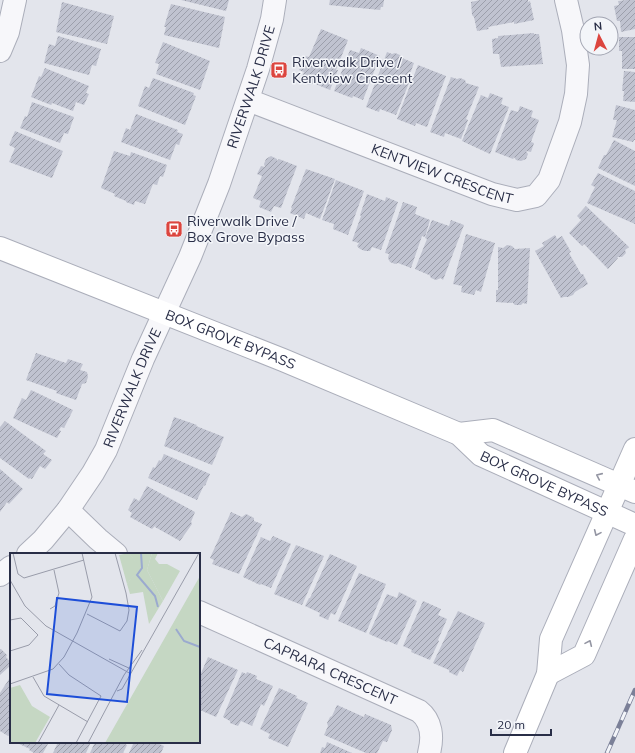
<svg xmlns="http://www.w3.org/2000/svg" width="635" height="753" font-family="Mulish,sans-serif">
<defs>
<pattern id="building-hatch" width="6" height="6" patternUnits="userSpaceOnUse"><rect width="6" height="6" fill="#c0c3d0"/><path d="M-1 1l2-2M0 6l6-6M5 7l2-2" fill="none" stroke="#9c9fab"/></pattern>
</defs>
<rect width="100%" height="100%" fill="#e3e5ec"/>
<g fill="url(#building-hatch)">
<path d="M181 0H229L226 11Z"/>
<path d="M330 0H384L383 7H381L380 10 329 5Z"/>
<path d="M480 0H528V2L530 1 534 20 514 24V22L488 27 489 29 477 31 474 17 472 15 471 2Z"/>
<path d="M626 0H635V29L621 32 620 21H617L614 6 619 5 618 1Z"/>
<path d="M62 2 114 16 107 44 56 32Z"/>
<path d="M171 4 225 17 219 48 164 35 166 27H164Z"/>
<path d="M321 29 348 40 336 70H338L330 90 313 83 310 85 304 83 301 78 304 72 299 70 305 56 309 57Z"/>
<path d="M534 33V34H539L543 64 501 67 499 54H493L492 39 498 38V36Z"/>
<path d="M58 36 101 49 96 66 92 65 89 75 44 63 49 44 55 46Z"/>
<path d="M619 37H635V69H622V51H619Z"/>
<path d="M163 42 210 61 200 90 156 74 159 64 155 63Z"/>
<path d="M361 48 380 56 363 100 353 96 352 98 334 91 350 50 359 53Z"/>
<path d="M387 52 392 54 395 53 400 55 402 58 414 63 407 82 409 83 396 115 380 109 379 112 366 107Z"/>
<path d="M418 65 446 76 427 127 416 123 415 126 397 119Z"/>
<path d="M45 68 89 86 86 93 89 94 84 105 76 102 73 111 52 103 51 105 31 97 39 76 41 77Z"/>
<path d="M624 71 635 72V102L623 101 624 91H622Z"/>
<path d="M451 77 457 79 460 78 465 80 466 83 479 87 466 119 468 120 461 139 445 133 444 137 430 132Z"/>
<path d="M153 78 194 93 193 95 196 96 185 125 138 106 145 86 149 88Z"/>
<path d="M490 93 503 98 501 104 509 107 490 154 462 141 481 95 488 98Z"/>
<path d="M32 102 74 117 68 134 64 133 60 143 20 128 25 116 27 117Z"/>
<path d="M616 105 635 110V140H634L633 142 612 137 617 120H613Z"/>
<path d="M520 106 533 111 531 117 539 120 531 142 534 143 531 152 526 151 528 154 526 159 521 161 516 160 514 157 513 159 495 152 511 110 518 112Z"/>
<path d="M136 114 178 130 177 132 183 134 179 145 176 144 170 160 121 142 126 128 130 130Z"/>
<path d="M15 131 63 151 52 178 9 162 15 148 9 145Z"/>
<path d="M614 140 635 151V186L598 168 604 155H606Z"/>
<path d="M114 151 130 156 131 152 167 165 163 177 160 176 157 185 153 184 145 204 135 201 134 205 126 202V201L114 196 115 194 101 188Z"/>
<path d="M271 156 277 159V161L279 159 297 166 281 208 274 206 271 212 259 207 261 201 253 198 262 176 257 174 261 166 265 167 264 164 266 159Z"/>
<path d="M306 169 335 179 320 219 306 213 304 219 290 213 292 208H291Z"/>
<path d="M598 173 635 191V224L587 203 595 187 591 185Z"/>
<path d="M336 180 364 191 348 235 333 229 334 224 322 220Z"/>
<path d="M367 194 385 201 386 197 398 202 381 250 372 247 370 251H365L360 249 357 246 359 243 352 241 361 216 360 215Z"/>
<path d="M403 202 417 207 415 214 430 220 425 237 422 236 411 268 398 263 395 264 390 262 388 258 389 254 385 253Z"/>
<path d="M586 206 629 247 625 250 626 253 622 257H617L618 258 608 269 584 244 582 246 569 233 581 220 577 216Z"/>
<path d="M432 220 449 226 451 220 464 225 443 280 441 278 436 280 431 278 429 274V275L415 269 427 239 425 238Z"/>
<path d="M466 234 495 243 481 292 476 290 474 295 461 292 462 286 453 284Z"/>
<path d="M555 235 557 239 562 236 571 252 569 253 581 274H583L588 284 575 292 573 295 568 297H564L561 298 535 251 544 246 542 243Z"/>
<path d="M507 245 512 246 515 249 530 248 527 304 523 303 521 305H515L512 302V303L496 302V290H498V247L503 248Z"/>
<path d="M36 353 66 363 68 359 83 364 80 370 87 372 88 377 86 383 82 384 76 400 56 393 57 391 26 380Z"/>
<path d="M31 390 73 410 64 428 61 427 59 430 61 431 57 438 13 418 22 398 26 400Z"/>
<path d="M174 417 197 425 196 426 224 437 212 465 164 446Z"/>
<path d="M5 421 46 451 43 454 52 460 45 469 40 466 32 479 30 478 29 479 0 458V427Z"/>
<path d="M164 454 210 474 205 486 204 485 197 500 148 478 153 467 155 468 159 460 161 461Z"/>
<path d="M0 469 23 489 9 504 7 502 0 512Z"/>
<path d="M147 486 195 512 191 522 192 524 180 541 155 527 156 525 152 529 130 517 132 513 128 510 134 498 139 501Z"/>
<path d="M231 512 242 517 246 514 254 518V521L262 524 239 574 212 564 214 560 210 558Z"/>
<path d="M273 536 291 544 271 588 261 584 260 585 243 577 261 537 270 541Z"/>
<path d="M296 545 324 556 302 605 274 594Z"/>
<path d="M330 554 357 566 335 615 331 613 328 620 319 616 320 613 305 606 309 598H310Z"/>
<path d="M359 573 386 584 366 633 338 621Z"/>
<path d="M399 592 417 601 397 645 388 641 387 642 369 634 387 594 397 598Z"/>
<path d="M423 601 441 609 438 615 447 619 438 640 439 641 430 660 411 652 412 650 403 646Z"/>
<path d="M458 611 485 623 463 672 460 670 457 676 449 672V670L433 663Z"/>
<path d="M0 649H1L7 655 6 657 11 663V665L0 675Z"/>
<path d="M208 657 238 670 216 717 200 710 201 707 199 706V678Z"/>
<path d="M242 672 246 674 247 672 257 676 256 679 273 686 264 706 261 704 252 726 241 721 238 726 230 723V721L223 717Z"/>
<path d="M11 676V732L8 736 0 731V693Z"/>
<path d="M279 688 297 696 296 698 308 703 288 747 268 738 270 734 260 729Z"/>
<path d="M337 705 364 717 365 714 391 725 392 730 387 742 383 741 377 753H366L324 735 328 726 327 723 330 717 332 716Z"/>
<path d="M15 742H49L43 753H34L29 750 30 749Z"/>
<path d="M58 742H91L86 753H53Z"/>
<path d="M95 742H121L127 745 123 753H90Z"/>
<path d="M134 742H155L164 746 161 753H129Z"/>
<path d="M327 742 352 753H320L322 747 325 748Z"/>
</g>
<g fill="none" stroke-linecap="round" stroke-linejoin="round">
<g stroke="#abaeba" stroke-width="24">
<g id="street">
<path d="M0 51 8 32 15 0"/>
<path id="s1" d="M248 100 492 194 517 200 536 196 549 180 570 122 576 94 578 65 573 30 566 0"/>
<path d="M68 510 98 539 116 554"/>
<path id="s2" d="M28 554 43 540 68 510 93 473 106 450 143 359 190 257 219 184 258 69 272 19 275 0"/>
<path d="M0 575 11 567"/>
<path id="s3" d="M199 612 419 711C432 721 433 738 429 753"/>
</g>
</g>
<g stroke="#abaeba" stroke-width="24">
<g id="secondary">
<path id="s4" d="M0 248 283 360 459 434 481 455 635 525"/>
<path d="M459 434 493 430 635 492"/>
<path d="M548 674 584 655 635 539"/>
<path d="M515 753 548 674 551 639 635 449"/>
</g>
</g>
<use href="#street" stroke="#f7f7fa" stroke-width="22"/>
<use href="#secondary" stroke="#fff" stroke-width="22"/>
<g stroke="#7b8098" stroke-width="4.5">
<path id="rail" d="M607 753 635 690"/>
</g>
<use href="#rail" stroke="#f3f5f9" stroke-width="3" stroke-dasharray="9" stroke-linecap="butt"/>
</g>
<defs><path id="oneway-chevron" d="M-2-3.5L2.5 0L-2 3.5" fill="none" stroke-width="1.6" stroke-linecap="round" stroke-linejoin="round"/></defs>
<g stroke="#9496a3">
<use href="#oneway-chevron" transform="translate(599 476) rotate(-156)"/>
<use href="#oneway-chevron" transform="translate(597 533) rotate(114)"/>
<use href="#oneway-chevron" transform="translate(589 643) rotate(-66)"/>
</g>
<defs>
<g id="bus-square" transform="scale(0.9)"><rect x="-9" y="-9" width="18" height="18" rx="4" fill="#dc453e" stroke="#f3f5f9"/><path d="M-5-6H5V4H4V6H2V4H-2V6H-4V4H-5ZM-3.5-4V0h7V-4ZM-3.5 1.2v1.5H-2V1.2ZM2 1.2v1.5H3.5V1.2Z" fill="#fff"/></g>
</defs>
<g fill-rule="evenodd">
<use href="#bus-square" x="279" y="70"/>
<use href="#bus-square" x="174" y="229"/>
</g>
<g text-anchor="middle" dominant-baseline="central" stroke-width="3" stroke-linejoin="round" paint-order="stroke">
<g font-size="14" fill="#292e47" stroke="#f3f5f9" text-anchor="start">
<text x="292" y="62">Riverwalk Drive /<tspan x="292" dy="16">Kentview Crescent</tspan></text>
<text x="187" y="221">Riverwalk Drive /<tspan x="187" dy="16">Box Grove Bypass</tspan></text>
</g>
<g font-size="14" fill="#292e47" stroke="#f3f5f9">
<text stroke="none"><textPath href="#s2" startOffset="522">RIVERWALK DRIVE</textPath></text>
<text stroke="none"><textPath href="#s1" startOffset="208">KENTVIEW CRESCENT</textPath></text>
<text stroke="none"><textPath href="#s4" startOffset="248">BOX GROVE BYPASS</textPath></text>
<text stroke="none"><textPath href="#s2" startOffset="198">RIVERWALK DRIVE</textPath></text>
<text stroke="none"><textPath href="#s4" startOffset="595">BOX GROVE BYPASS</textPath></text>
<text stroke="none"><textPath href="#s3" startOffset="144">CAPRARA CRESCENT</textPath></text>
</g>
</g>
<g transform="translate(10 553)">
<rect width="190" height="190" fill="#e3e5ec"/>
<path d="M119 0H142L137 17 153 48 139 71 133 39 120 41 117 31 129 14Z" fill="#c5d7c3"/>
<path d="M119 0 130 14 117 31 109 2ZM142 0H148L145 6 149 11H157L170 18 153 48 137 17ZM190 23V190H95ZM10 132 22 153 40 164 25 190H0V135Z" fill="#c5d7c3"/>
<path fill="none" stroke="#9baacf" stroke-width="2" d="M131 0 132 15 127 22 145 43 148 54M166 76 174 88 190 94"/>
<path fill="none" stroke="#999caa" stroke-width="1" d="M3 0 8 21 14 25 74 7M0 27 15 53 36 73 121 121M40 56 45 53 49 40 44 17M77 61 110 78 117 68 119 57 116 40 105 0M0 67 11 65 28 82 19 92 0 98M99 106 121 116M49 111 59 122 91 143 66 190M23 124 34 143 78 169M0 131 43 116 54 104 67 80 82 44 72 0M107 138 112 136 189 0M28 190 49 152M78 190 114 122 132 97"/>
<path fill="#1d4ed8" fill-opacity="0.15" stroke="#1d4ed8" stroke-width="2" d="M47 45 127 54 117 149 37 141Z"/>
<rect width="190" height="190" fill="none" stroke="#292e47" stroke-width="2"/>
</g>
<g transform="translate(599 36) rotate(354)"><circle r="19" fill="#f3f5f9" stroke="#a2a5b2"/>
<path d="M0-3L7 15L0 10L-7 15Z" fill="#dc453e"/>
<text y="-6" font-size="11" font-weight="bold" text-anchor="middle" fill="#292e47">N</text>
</g>
<path d="M491 729v6h60v-6" fill="none" stroke="#292e47" stroke-width="2"/>
<text x="497" y="729" font-size="12" fill="#292e47" stroke="#f3f5f9" stroke-width="3" paint-order="stroke">20 m</text>
</svg>
